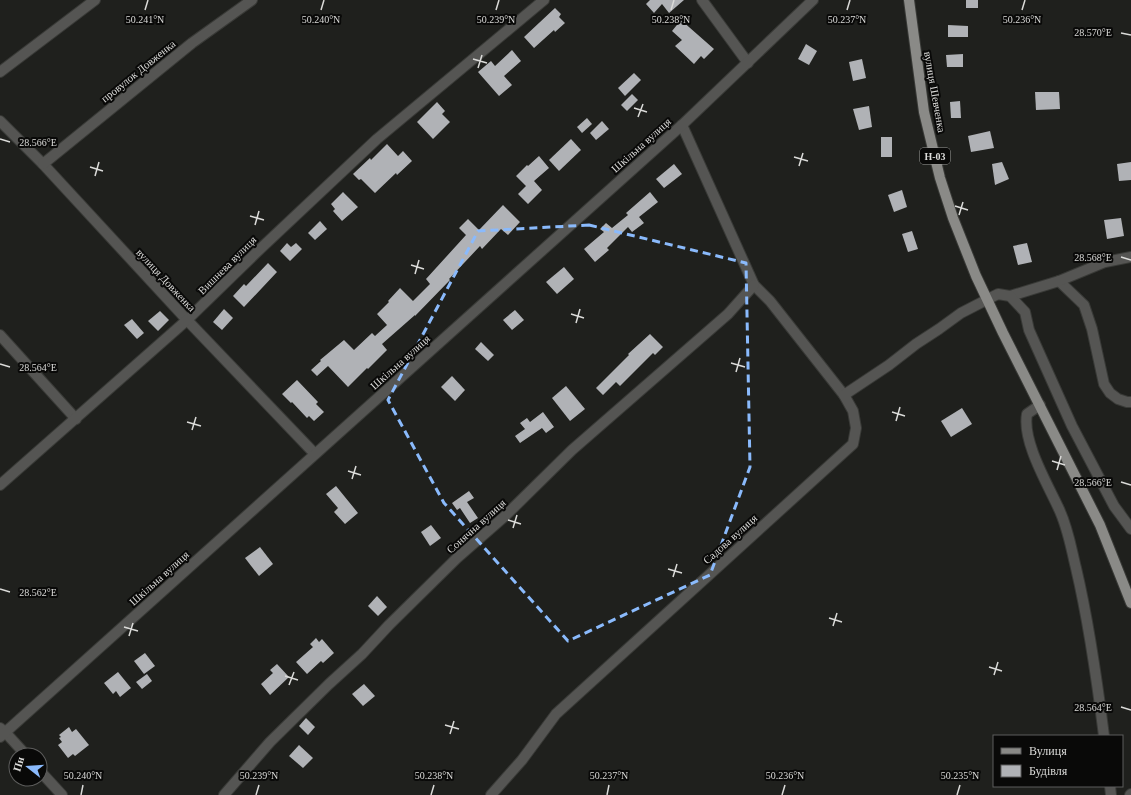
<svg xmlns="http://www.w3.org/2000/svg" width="1131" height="795" font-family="Georgia,serif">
<rect width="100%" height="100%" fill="#1f201d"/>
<g fill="#b0b2b6">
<path d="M650 0H684L669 13 662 4 654 13 646 4Z"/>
<rect x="966" y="0" width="12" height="8"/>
<path d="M555 8 561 14 559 17 565 23 555 32 554 30 534 48 524 37Z"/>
<path d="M681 20 714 49 704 59 701 56 694 64 675 46 682 40 672 31Z"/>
<path d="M948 25 968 26V37H948Z"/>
<path d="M806 44 817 51 809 65 798 59Z"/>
<path d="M512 50 521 61 504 76 512 85 499 96 478 72 491 61 495 66Z"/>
<path d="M963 54V67H947L946 55Z"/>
<path d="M862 59 866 78 853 81 849 62Z"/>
<path d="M634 73 641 80 625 96 618 88Z"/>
<path d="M1035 92H1059L1060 109 1036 110Z"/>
<path d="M632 94 638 100 627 111 621 105Z"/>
<path d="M960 101 961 118H951L950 102Z"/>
<path d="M437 102 445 111 442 114 450 122 433 139 417 122Z"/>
<path d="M869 106 872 127 859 130 853 109Z"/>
<path d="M587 118 592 124 582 133 577 127Z"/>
<path d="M602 121 609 129 596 140 590 133Z"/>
<path d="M990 131 994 148 971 152 968 136Z"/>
<rect x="881" y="137" width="11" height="20"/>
<path d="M571 139 581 150 559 171 549 160Z"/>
<path d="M387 144 398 156 403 151 412 161 397 175 396 173 375 193 361 179 359 180 353 174 370 158 371 160Z"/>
<path d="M539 156 549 168 534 181 542 190 528 204 518 194 526 186 516 176 527 165 528 166Z"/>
<path d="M1002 162 1009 179 995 185 992 164Z"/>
<path d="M1131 162V180L1119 181 1117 164Z"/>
<path d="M674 164 682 174 664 188 656 179Z"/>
<path d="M902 190 907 207 894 212 888 195Z"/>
<path d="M343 192 358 207 342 221 333 211 335 209 331 204Z"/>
<path d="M650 192 658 202 639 217 644 223 632 232 628 227 607 248 609 250 595 262 584 249 604 232 600 229 606 223 612 228 628 215 626 213Z"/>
<path d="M503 205 520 222 508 235 501 229 482 249 480 246 449 279 450 280 415 316V315L382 344 387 350 368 369 367 368 348 387 328 366 317 376 311 370 321 361 320 360 344 340 354 350 372 333 375 336 387 325 377 314 389 302 388 301 400 288 413 301 430 284 426 279 466 235 459 228 468 219 479 230Z"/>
<path d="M1121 218 1124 236 1107 239 1104 220Z"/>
<path d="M320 221 327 229 315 240 308 233Z"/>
<path d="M912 231 918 249 908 252 902 234Z"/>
<path d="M287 243 291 247 296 243 302 249 290 261 280 251Z"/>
<path d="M1027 243 1032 262 1018 265 1013 246Z"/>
<path d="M268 263 277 272 244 307 233 296 244 284 246 286Z"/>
<path d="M564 267 574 279 557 294 546 282Z"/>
<path d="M224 309 233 318 222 330 213 322Z"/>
<path d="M515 310 524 320 512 330 503 320Z"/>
<path d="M160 311 169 320 158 331 148 321Z"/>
<path d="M132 319 144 333 137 339 124 325Z"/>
<path d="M650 334 663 347 655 355 653 353 620 386 616 382 603 395 596 388 629 355 628 354Z"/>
<path d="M481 342 494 355 488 361 475 349Z"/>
<path d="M452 376 465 390 455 401 441 387Z"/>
<path d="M297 380 318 402 316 404 324 412 314 421 309 416 307 418 292 402 291 403 282 394Z"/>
<path d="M566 386 585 409 570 421 552 398Z"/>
<path d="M962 408 972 424 951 437 941 421Z"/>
<path d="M543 412 554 427 546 433 542 428 520 443 515 436 525 429 520 423 527 418 530 422Z"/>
<path d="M336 486 358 513 345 524 334 512 338 508 326 494Z"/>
<path d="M469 491 474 498 467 502 478 518 470 523 460 508 457 510 452 503Z"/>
<path d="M431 525 441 538 430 546 421 532Z"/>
<path d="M260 547 273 564 259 576 245 558Z"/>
<path d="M377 596 387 607 378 616 368 606Z"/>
<path d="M316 638 319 642 322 639 334 653 323 663 321 661 307 674 296 662 313 647 310 644Z"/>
<path d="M145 653 155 666 144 674 134 661Z"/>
<path d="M277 664 289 677 270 695 261 684 273 673 270 670Z"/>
<path d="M118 672 131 688 120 697 116 691 113 694 104 683Z"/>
<path d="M147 674 152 681 142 689 136 682Z"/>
<path d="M364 684 375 696 363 706 352 694Z"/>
<path d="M306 718 315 727 308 735 299 726Z"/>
<path d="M69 727 72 732 76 729 89 745 75 756 73 754 68 758 58 745 62 742 59 738 61 737 59 735Z"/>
<path d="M299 745 313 758 303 768 289 756Z"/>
</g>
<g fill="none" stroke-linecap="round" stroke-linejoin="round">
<g stroke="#393a37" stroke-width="12">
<g id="street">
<path d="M702 0 748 63"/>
<path d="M0 72 95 0"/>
<path d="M0 121 43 164 187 320 315 454"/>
<path d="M682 125 754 285 770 301 844 395"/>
<path d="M43 164 192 43 252 0"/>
<path d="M1059 281 1084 305 1092 329 1104 384 1110 393 1118 399 1127 402H1131"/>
<path d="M1010 296 1059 281 1105 262 1131 257"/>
<path d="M0 335 76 419"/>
<path d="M1040 405 1027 414C1022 441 1047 483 1058 507 1068 527 1071 548 1076 568 1089 623 1097 680 1104 736"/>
<path d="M0 485 187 320 258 251 377 139 544 0"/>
<path d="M0 728 5 732 26 755"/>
<path d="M0 737 682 125 813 0"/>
<path d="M40 771 62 795"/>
<path d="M1110 786 1111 795"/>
<path d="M224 795 270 742 329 684 362 654 389 625 457 558 505 516 572 450 728 314 754 285"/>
<path d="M491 795 522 760 556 714 853 444 856 428 853 411 844 395 889 365 916 344 939 329 961 313 994 296 998 294 1010 296 1025 312 1029 330 1072 426 1114 506 1131 529"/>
<path d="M1130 795 1131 794"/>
</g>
</g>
<g stroke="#393a37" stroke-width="12">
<path id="primary" d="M909 0 924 112 940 178 953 218 976 276 1003 333 1100 525 1131 603"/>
</g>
<use href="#street" stroke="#555553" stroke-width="10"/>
<use href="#primary" stroke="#8a8a87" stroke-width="10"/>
</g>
<path fill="none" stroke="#8abafc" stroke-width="3" stroke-dasharray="8 5" stroke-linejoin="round" d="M589 225 746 263 750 467 710 575 568 641 444 503 388 400 478 231Z"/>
<path fill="none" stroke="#dbdbd9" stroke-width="1.5" d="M145 10 148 0M321 10 324 0M496 10 499 0M671 10 674 0M847 10 850 0M1022 10 1025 0M1121 33 1131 35M473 59 487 63M478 68 482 55M634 108 647 112M638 117 643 104M0 139 10 142M794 157 808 161M799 166 803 153M90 167 103 171M95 176 99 162M955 206 968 210M959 215 963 202M250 216 264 220M255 225 259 211M1121 257 1131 260M411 265 424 269M415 274 419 260M571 314 584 318M576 323 580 309M731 363 745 367M0 364 10 367M736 372 740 358M892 412 905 416M896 421 900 407M187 422 201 426M192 430 196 417M1052 461 1065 465M1057 470 1061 456M348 471 361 475M352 479 356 466M1121 482 1131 485M508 520 521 524M513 528 517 515M668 569 682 573M673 577 677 564M0 589 10 592M829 618 842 622M833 626 837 613M124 627 138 631M129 636 133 623M989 667 1002 671M994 675 998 662M285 676 298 680M289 685 294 672M1121 707 1131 710M445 725 459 729M450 734 454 721M81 795 83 785M256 795 259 785M431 795 434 785M607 795 609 785M782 795 785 785M957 795 960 785"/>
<g text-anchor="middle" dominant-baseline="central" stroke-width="4" stroke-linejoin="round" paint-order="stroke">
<rect fill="#090908" stroke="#9c9c9a" stroke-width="1" x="920" y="148" width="30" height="16" rx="3"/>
<g font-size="10" font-weight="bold" fill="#dbdbd9">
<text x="935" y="156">Н-03</text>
</g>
<g font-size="11" fill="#dbdbd9" stroke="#090908">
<text transform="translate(138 71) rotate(-39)">провулок Довженка</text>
<text transform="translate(935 92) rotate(80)">вулиця Шевченка</text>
<text transform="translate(641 145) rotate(-42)">Шкільна вулиця</text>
<text transform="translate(227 265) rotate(-45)">Вишнева вулиця</text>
<text transform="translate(166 280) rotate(47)">вулиця Довженка</text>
<text transform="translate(400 362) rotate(-42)">Шкільна вулиця</text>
<text transform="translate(476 526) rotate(-42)">Сонячна вулиця</text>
<text transform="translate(730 539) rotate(-42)">Садова вулиця</text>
<text transform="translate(159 578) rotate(-42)">Шкільна вулиця</text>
</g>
</g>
<g font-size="10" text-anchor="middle" fill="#dbdbd9" stroke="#090908" stroke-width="4" stroke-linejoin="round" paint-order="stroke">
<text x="145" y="23">50.241°N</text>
<text x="321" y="23">50.240°N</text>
<text x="496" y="23">50.239°N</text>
<text x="671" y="23">50.238°N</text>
<text x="847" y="23">50.237°N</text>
<text x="1022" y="23">50.236°N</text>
<text x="1093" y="36">28.570°E</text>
<text x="38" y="146">28.566°E</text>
<text x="1093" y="261">28.568°E</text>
<text x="38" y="371">28.564°E</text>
<text x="1093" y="486">28.566°E</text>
<text x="38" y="596">28.562°E</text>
<text x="1093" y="711">28.564°E</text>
<text x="83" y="779">50.240°N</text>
<text x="259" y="779">50.239°N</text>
<text x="434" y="779">50.238°N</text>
<text x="609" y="779">50.237°N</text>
<text x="785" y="779">50.236°N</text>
<text x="960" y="779">50.235°N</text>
</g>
<rect x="993" y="735" width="130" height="52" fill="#090908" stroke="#5d5d5c"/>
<rect x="1001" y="748" width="20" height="6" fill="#8a8a87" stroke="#5d5d5c"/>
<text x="1029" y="755" font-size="12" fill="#dbdbd9">Вулиця</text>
<rect x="1001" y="765" width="20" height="12" fill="#b0b2b6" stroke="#5d5d5c"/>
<text x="1029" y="775" font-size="12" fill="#dbdbd9">Будівля</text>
<g transform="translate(28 767) rotate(287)"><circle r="19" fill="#090908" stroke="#5d5d5c"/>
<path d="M0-3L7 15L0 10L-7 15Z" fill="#8abafc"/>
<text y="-6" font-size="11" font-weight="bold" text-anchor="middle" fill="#dbdbd9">Пн</text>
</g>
</svg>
